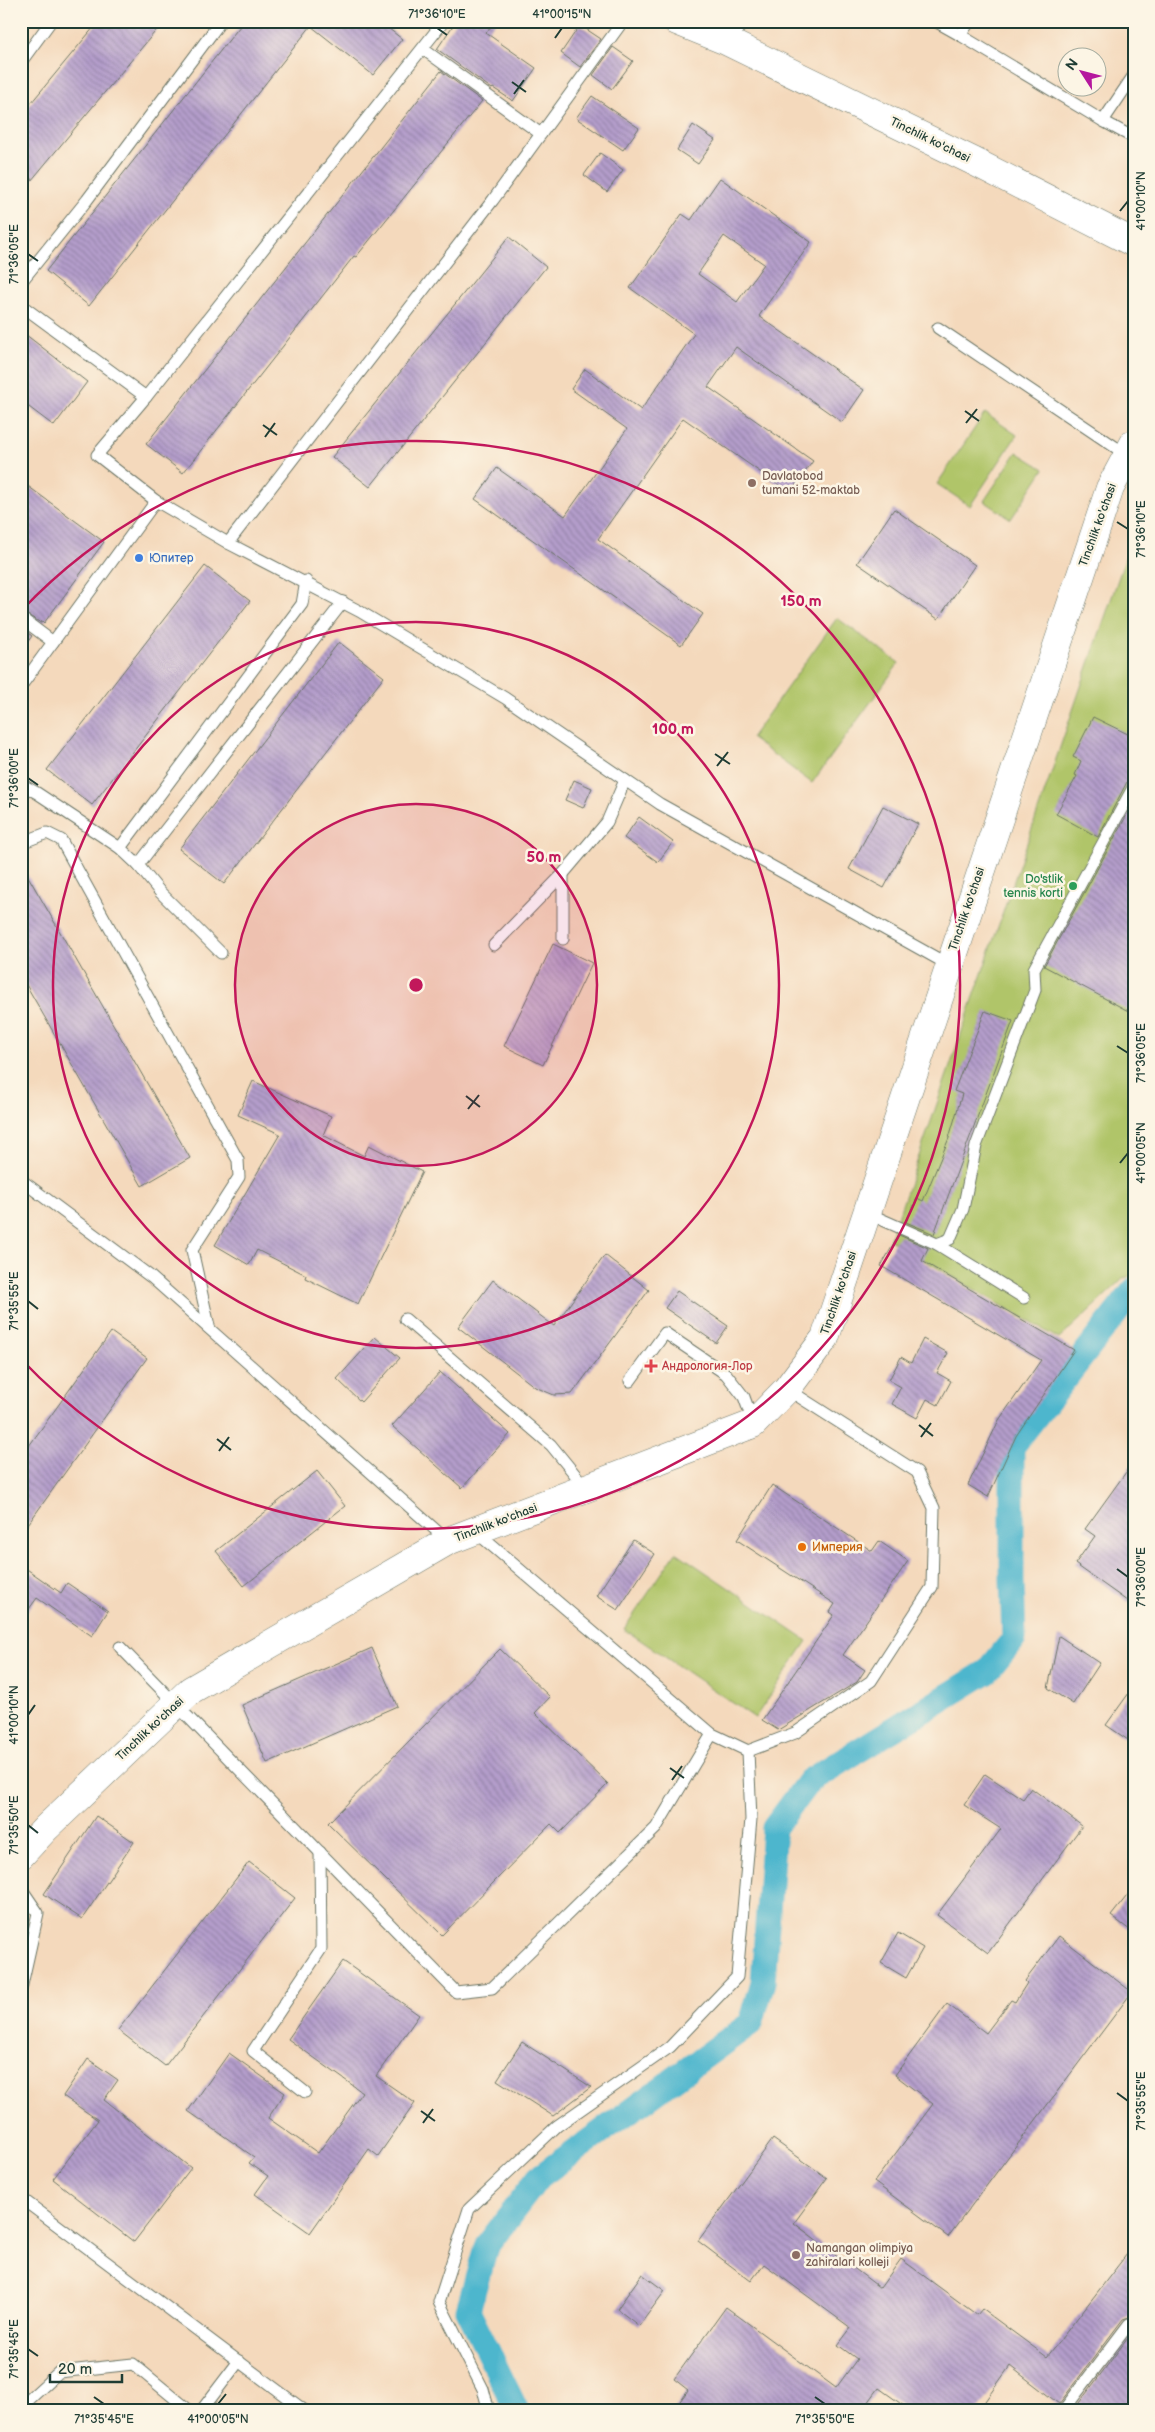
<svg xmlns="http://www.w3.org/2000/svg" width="1155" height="2432" font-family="'Balsamiq Sans',sans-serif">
<defs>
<pattern id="building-back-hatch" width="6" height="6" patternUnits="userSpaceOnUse" patternTransform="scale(1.25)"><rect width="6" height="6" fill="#b49dcb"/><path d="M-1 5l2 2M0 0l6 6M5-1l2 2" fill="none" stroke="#9281a6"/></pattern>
</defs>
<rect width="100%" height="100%" fill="#fcf5e5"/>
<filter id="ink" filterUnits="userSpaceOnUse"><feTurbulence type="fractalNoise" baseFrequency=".02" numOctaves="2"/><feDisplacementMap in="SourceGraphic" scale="10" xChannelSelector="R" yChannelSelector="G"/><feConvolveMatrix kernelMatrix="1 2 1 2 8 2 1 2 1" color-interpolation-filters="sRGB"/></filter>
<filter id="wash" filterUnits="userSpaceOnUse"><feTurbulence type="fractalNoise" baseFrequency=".0096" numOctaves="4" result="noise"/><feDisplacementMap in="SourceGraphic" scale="20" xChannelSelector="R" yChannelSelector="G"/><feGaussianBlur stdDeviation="1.12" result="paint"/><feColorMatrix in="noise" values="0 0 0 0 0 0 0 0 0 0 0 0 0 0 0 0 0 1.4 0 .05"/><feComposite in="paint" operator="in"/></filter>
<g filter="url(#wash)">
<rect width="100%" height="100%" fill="#f4d9bc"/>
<g fill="#b0c569" stroke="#68814e">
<path d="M985 413 1017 435 970 506 937 484Z"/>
<path d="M1017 452 1044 469 1011 519 984 501Z"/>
<path d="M1134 533V1275L1124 1278 1059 1339 890 1240Z"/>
<path d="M837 618 899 663 812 783 751 738Z"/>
<path d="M676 1552 807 1641 755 1718 624 1629Z"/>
</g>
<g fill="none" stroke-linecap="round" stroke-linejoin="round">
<path stroke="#4eb6cd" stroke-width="25" d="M517 2411 468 2310 486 2247 539 2177 751 2023 763 1982 774 1828 809 1781 988 1671 1014 1639 1012 1580V1447L1134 1290"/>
</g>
<g id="blocks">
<g fill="url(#building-back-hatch)" fill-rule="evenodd">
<path d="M99 21H164L21 193V115Z"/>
<path d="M244 21H379L402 39 373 75 311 26 89 306 46 271Z"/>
<path d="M456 21H496L486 33 536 68 513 101 493 88 492 89 437 49Z"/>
<path d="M580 25 601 39 580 67 561 53Z"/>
<path d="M613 47 633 61 612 89 593 75Z"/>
<path d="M441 71 482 101 356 257 354 256 183 473 146 444Z"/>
<path d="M592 96 639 128 623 150 576 118Z"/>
<path d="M693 125 715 140 698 164 677 150Z"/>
<path d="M600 153 623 170 607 192 584 175Z"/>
<path d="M720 178 811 242 759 316 864 390 842 422 736 347 708 387 813 461 790 493 683 418 598 539 703 614 681 645 475 499 497 468 565 516 627 429 571 389 585 369 641 410 694 334 630 288 682 214 691 220ZM724 236 764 264 737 302 698 274Z"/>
<path d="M509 237 546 267 370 487 332 457Z"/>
<path d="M21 331 87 382 54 426 21 401Z"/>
<path d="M21 481 104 542 44 623 42 621 41 623 21 611Z"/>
<path d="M894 509 975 565 938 619 857 563Z"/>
<path d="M205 566 250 601 92 805 47 770Z"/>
<path d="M21 628 32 636 21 651Z"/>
<path d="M339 642 384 677 224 884 179 849Z"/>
<path d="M1093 717 1134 737V779L1127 782 1098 837 1056 814 1077 776 1075 775 1081 761 1073 757Z"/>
<path d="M574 780 592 788 583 808 565 800Z"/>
<path d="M1134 802V1014L1044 966Z"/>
<path d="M883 806 918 824 884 888 849 869Z"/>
<path d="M639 817 673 842 658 862 624 838Z"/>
<path d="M21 864 190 1158 142 1186 21 976Z"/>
<path d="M553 944 592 963 543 1065 504 1046Z"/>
<path d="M985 1011 1013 1021 934 1234 906 1222 917 1198 923 1201 949 1138 962 1094 954 1091Z"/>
<path d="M253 1081 331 1116 323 1135 364 1156 369 1145 422 1172 358 1304 305 1278 306 1275 257 1250 249 1265 215 1245 280 1134 238 1115Z"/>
<path d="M899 1235 928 1248 922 1261 1074 1350 1016 1436 988 1497 968 1485 999 1420 1041 1360 881 1266Z"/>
<path d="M605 1255 649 1290 572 1394 554 1395 535 1387 458 1327 493 1280 554 1326Z"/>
<path d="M677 1291 728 1326 716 1343 665 1308Z"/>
<path d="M111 1332 147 1358 21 1534V1457Z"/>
<path d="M375 1337 400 1358 361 1402 337 1379Z"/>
<path d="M923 1339 948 1353 937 1373 951 1381 938 1405 927 1399 917 1418 892 1404 901 1387 889 1380 901 1357 911 1363Z"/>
<path d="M440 1372 510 1434 462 1488 392 1426Z"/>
<path d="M1134 1461V1606L1075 1564 1095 1536 1085 1529Z"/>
<path d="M317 1471 345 1506 244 1586 216 1551Z"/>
<path d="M772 1485 872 1551 879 1541 908 1561 843 1655 865 1670 857 1682 778 1730 762 1720 834 1615 830 1612 835 1604 737 1540Z"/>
<path d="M633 1540 655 1554 618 1610 596 1596Z"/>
<path d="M21 1565 61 1593 67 1583 108 1611 92 1636 37 1598 21 1620Z"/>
<path d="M1059 1636 1100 1663 1073 1704 1048 1688Z"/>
<path d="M372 1648 397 1706 267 1763 242 1705Z"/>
<path d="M500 1649 550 1697 535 1713 608 1784 560 1833 551 1824 442 1935 328 1823Z"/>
<path d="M1134 1686V1744L1106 1725Z"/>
<path d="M985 1774 1023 1799 1031 1788 1082 1826 988 1953 937 1915 1001 1829 964 1805Z"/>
<path d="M96 1816 134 1842 82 1919 44 1894Z"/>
<path d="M249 1862 295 1898 165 2066 118 2030Z"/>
<path d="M1134 1887V1933L1111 1916Z"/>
<path d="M898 1933 923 1948 906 1978 881 1963Z"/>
<path d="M1059 1936 1132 1992 948 2237 874 2182 933 2104 895 2075 947 2004 986 2033 1011 2000 1015 2002 1027 1983 1025 1981Z"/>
<path d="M343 1961 419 2015 376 2076 415 2103 378 2156 369 2149 310 2233 255 2194 268 2176 249 2163 254 2157 188 2111 229 2053 285 2093 268 2118 318 2153 362 2092 288 2039Z"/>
<path d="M522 2042 591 2087 553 2116 497 2080Z"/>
<path d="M88 2059 118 2080 104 2100 191 2168 134 2242 53 2179 98 2120 63 2096Z"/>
<path d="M773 2139 827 2178 794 2223 880 2288 901 2259 977 2315 982 2309 1047 2357 1134 2245V2318L1129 2317 1123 2319 1059 2404 1010 2366 978 2411H911L879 2388 862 2411H673L688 2390 674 2379 726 2307 836 2388 857 2359 838 2345 851 2328 764 2264 751 2281 698 2241Z"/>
<path d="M642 2274 665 2291 639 2326 617 2309Z"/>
<path d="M1134 2330V2411H1073Z"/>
</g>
</g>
</g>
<g filter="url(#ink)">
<use href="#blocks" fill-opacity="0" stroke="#6a7464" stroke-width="1"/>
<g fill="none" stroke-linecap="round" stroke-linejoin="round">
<g stroke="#6a7464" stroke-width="13">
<g id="service">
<path d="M623 21 493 200 228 543 359 611 505 698 660 804 949 965"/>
<path d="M935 21 960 35"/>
<path d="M970 21 960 35 1103 121"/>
<path d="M423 49 541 134"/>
<path d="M21 62 51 21"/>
<path d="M1134 75 1103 121 1134 138"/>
<path d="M21 282 87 200 221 21"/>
<path d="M21 305 146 397 97 455 156 501"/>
<path d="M938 328 1127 455"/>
<path d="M146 397 444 21"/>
<path d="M306 581 302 604 120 848 138 865 343 602"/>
<path d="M21 618 53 642"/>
<path d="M21 686 156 501 228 543"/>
<path d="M21 784 37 793 120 848"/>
<path d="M21 843 47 833 61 840 238 1160 239 1177 192 1250 209 1326"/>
<path d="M138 865 160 892 221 953"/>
<path d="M563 939V874"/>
<path d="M494 945 563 874 607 822 625 780"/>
<path d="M21 1180 151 1277 448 1541"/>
<path d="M867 1213 937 1244 950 1239 963 1209 976 1146 1035 990 1034 969 1134 786"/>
<path d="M937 1244 1024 1298"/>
<path d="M405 1319 551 1445 586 1488"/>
<path d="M630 1381 665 1333 726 1374 744 1397 753 1422"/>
<path d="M476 1532 712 1734 748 1751 795 1733 871 1681 932 1587 934 1508 917 1472 787 1389"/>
<path d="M120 1647 456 1992 492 1988 656 1828 712 1734"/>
<path d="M21 1888 38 1913 21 1989"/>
<path d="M305 2092 253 2051 321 1949 320 1852"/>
<path d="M21 2198 305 2411"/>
<path d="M21 2407 59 2372 133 2364 190 2411"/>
<path d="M201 2411 239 2361"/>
<path d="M489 2411 483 2389 439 2302 469 2209 557 2126 670 2047 737 1977 751 1819 748 1751"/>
<path d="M1063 2411 1129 2324"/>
</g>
</g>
<g stroke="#6a7464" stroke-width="24">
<path id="minor" d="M724 40 737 21"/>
</g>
<g stroke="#6a7464" stroke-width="29">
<g id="tertiary">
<path d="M677 21 724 40 973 161 1134 243"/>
<path d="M21 1855 46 1828 191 1690 448 1541 753 1424 787 1389 825 1338 1110 488 1134 443"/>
</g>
</g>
<use href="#service" stroke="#fff" stroke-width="11"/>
<use href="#minor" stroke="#fff" stroke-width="22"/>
<use href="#tertiary" stroke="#fff" stroke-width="28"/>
</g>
</g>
<path fill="none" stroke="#1f3d34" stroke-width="2" d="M437 28 447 35M555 38 562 28M512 82 526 92M514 94 524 80M1120 211 1128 201M28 254 38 261M965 411 979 421M966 423 977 409M263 425 277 435M265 437 275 423M1117 522 1128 529M715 754 730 764M717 766 728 752M28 778 38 785M1117 1046 1128 1053M466 1096 480 1107M468 1109 479 1095M1120 1163 1128 1153M28 1301 38 1309M919 1425 933 1436M921 1437 931 1423M217 1439 231 1450M219 1451 229 1437M1117 1569 1128 1577M28 1715 35 1705M670 1768 684 1778M672 1780 682 1766M28 1825 38 1833M1117 2093 1128 2101M421 2111 435 2121M423 2123 433 2109M28 2349 38 2356M94 2397 104 2404M815 2397 825 2404M218 2404 226 2394"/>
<circle cx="416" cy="985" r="181" fill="#c2185b" fill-opacity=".12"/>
<g fill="none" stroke="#c2185b" stroke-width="2.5">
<circle cx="416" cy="985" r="181"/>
<circle cx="416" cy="985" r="363"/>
<path d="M21 611A544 544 0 1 1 21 1359"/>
</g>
<g fill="#8d6e63" stroke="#fcf5e5" stroke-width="2">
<circle cx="752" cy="483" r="5"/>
<circle cx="796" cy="2255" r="5"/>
</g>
<circle fill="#3f7fe0" stroke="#fcf5e5" stroke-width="2" cx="139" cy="558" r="5"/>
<circle fill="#2e9e5b" stroke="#fcf5e5" stroke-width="2" cx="1073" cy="886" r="5"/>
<path fill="#e0444e" stroke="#fcf5e5" stroke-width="2" d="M648.5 1358.5h5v5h5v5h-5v5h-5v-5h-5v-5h5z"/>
<circle fill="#e8710a" stroke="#fcf5e5" stroke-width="2" cx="802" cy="1547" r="5"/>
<g text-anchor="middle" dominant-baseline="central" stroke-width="5" stroke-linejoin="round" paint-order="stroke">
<g font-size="12" fill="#1f3d34" stroke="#fcf5e5">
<text transform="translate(930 140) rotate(26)">Tinchlik ko'chasi</text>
<text transform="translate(1098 525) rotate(-70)">Tinchlik ko'chasi</text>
<text transform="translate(967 909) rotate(-71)">Tinchlik ko'chasi</text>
<text transform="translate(839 1293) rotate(-71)">Tinchlik ko'chasi</text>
<text transform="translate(496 1523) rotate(-21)">Tinchlik ko'chasi</text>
<text transform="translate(150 1729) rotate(-43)">Tinchlik ko'chasi</text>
</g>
<g font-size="12" fill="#785e54" stroke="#fcf5e5" text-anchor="start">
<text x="762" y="476">Davlatobod<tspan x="762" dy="14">tumani 52-maktab</tspan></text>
<text x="806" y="2248">Namangan olimpiya<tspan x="806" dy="14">zahiralari kolleji</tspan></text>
</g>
<g font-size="12" fill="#366cbe" stroke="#fcf5e5" text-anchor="start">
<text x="149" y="558">Юпитер</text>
</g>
<g font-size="12" fill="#27864d" stroke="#fcf5e5" text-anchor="end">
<text x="1063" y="879">Do'stlik<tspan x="1063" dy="14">tennis korti</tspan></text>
</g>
<g font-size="12" fill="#be3a42" stroke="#fcf5e5" text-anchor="start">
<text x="662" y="1366">Андрология-Лор</text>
</g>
<g font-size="12" fill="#c56008" stroke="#fcf5e5" text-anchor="start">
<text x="812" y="1547">Империя</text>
</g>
</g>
<circle cx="416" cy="985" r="8" fill="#c2185b" stroke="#fcf5e5" stroke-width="2.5"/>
<g font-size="15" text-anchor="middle" font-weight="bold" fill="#c2185b" stroke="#fcf5e5" stroke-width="5" stroke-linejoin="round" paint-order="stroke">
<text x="801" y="606">150 m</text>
<text x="673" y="734">100 m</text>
<text x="544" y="862">50 m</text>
</g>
<rect width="1155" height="2432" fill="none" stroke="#fcf5e5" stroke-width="55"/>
<g transform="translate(1082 72) rotate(306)"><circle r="24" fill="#fcf5e5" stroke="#a4ab9e"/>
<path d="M0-4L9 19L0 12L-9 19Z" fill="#b5179e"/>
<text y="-8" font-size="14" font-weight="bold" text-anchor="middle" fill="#1f3d34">N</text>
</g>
<path d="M50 2374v8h72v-8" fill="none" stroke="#1f3d34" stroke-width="2.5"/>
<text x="58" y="2374" font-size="15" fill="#1f3d34" stroke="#fcf5e5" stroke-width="4" paint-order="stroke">20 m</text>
<rect x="28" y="28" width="1100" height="2376" fill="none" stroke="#1f3d34" stroke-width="2"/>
<g font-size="12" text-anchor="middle" fill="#1f3d34">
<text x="437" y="18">71°36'10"E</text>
<text x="562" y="18">41°00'15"N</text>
<text transform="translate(1141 201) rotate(-90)" y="4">41°00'10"N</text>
<text transform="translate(14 254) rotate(-90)" y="4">71°36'05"E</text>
<text transform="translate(1141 529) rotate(-90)" y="4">71°36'10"E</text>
<text transform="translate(14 778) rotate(-90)" y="4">71°36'00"E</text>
<text transform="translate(1141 1053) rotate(-90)" y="4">71°36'05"E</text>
<text transform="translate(1141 1153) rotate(-90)" y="4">41°00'05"N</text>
<text transform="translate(14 1301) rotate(-90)" y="4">71°35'55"E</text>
<text transform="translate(1141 1577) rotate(-90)" y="4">71°36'00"E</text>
<text transform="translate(14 1715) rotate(-90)" y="4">41°00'10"N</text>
<text transform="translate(14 1825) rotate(-90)" y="4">71°35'50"E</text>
<text transform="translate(1141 2101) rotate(-90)" y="4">71°35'55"E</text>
<text transform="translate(14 2349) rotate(-90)" y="4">71°35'45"E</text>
<text x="104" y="2423">71°35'45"E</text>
<text x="218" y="2423">41°00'05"N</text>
<text x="825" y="2423">71°35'50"E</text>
</g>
</svg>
